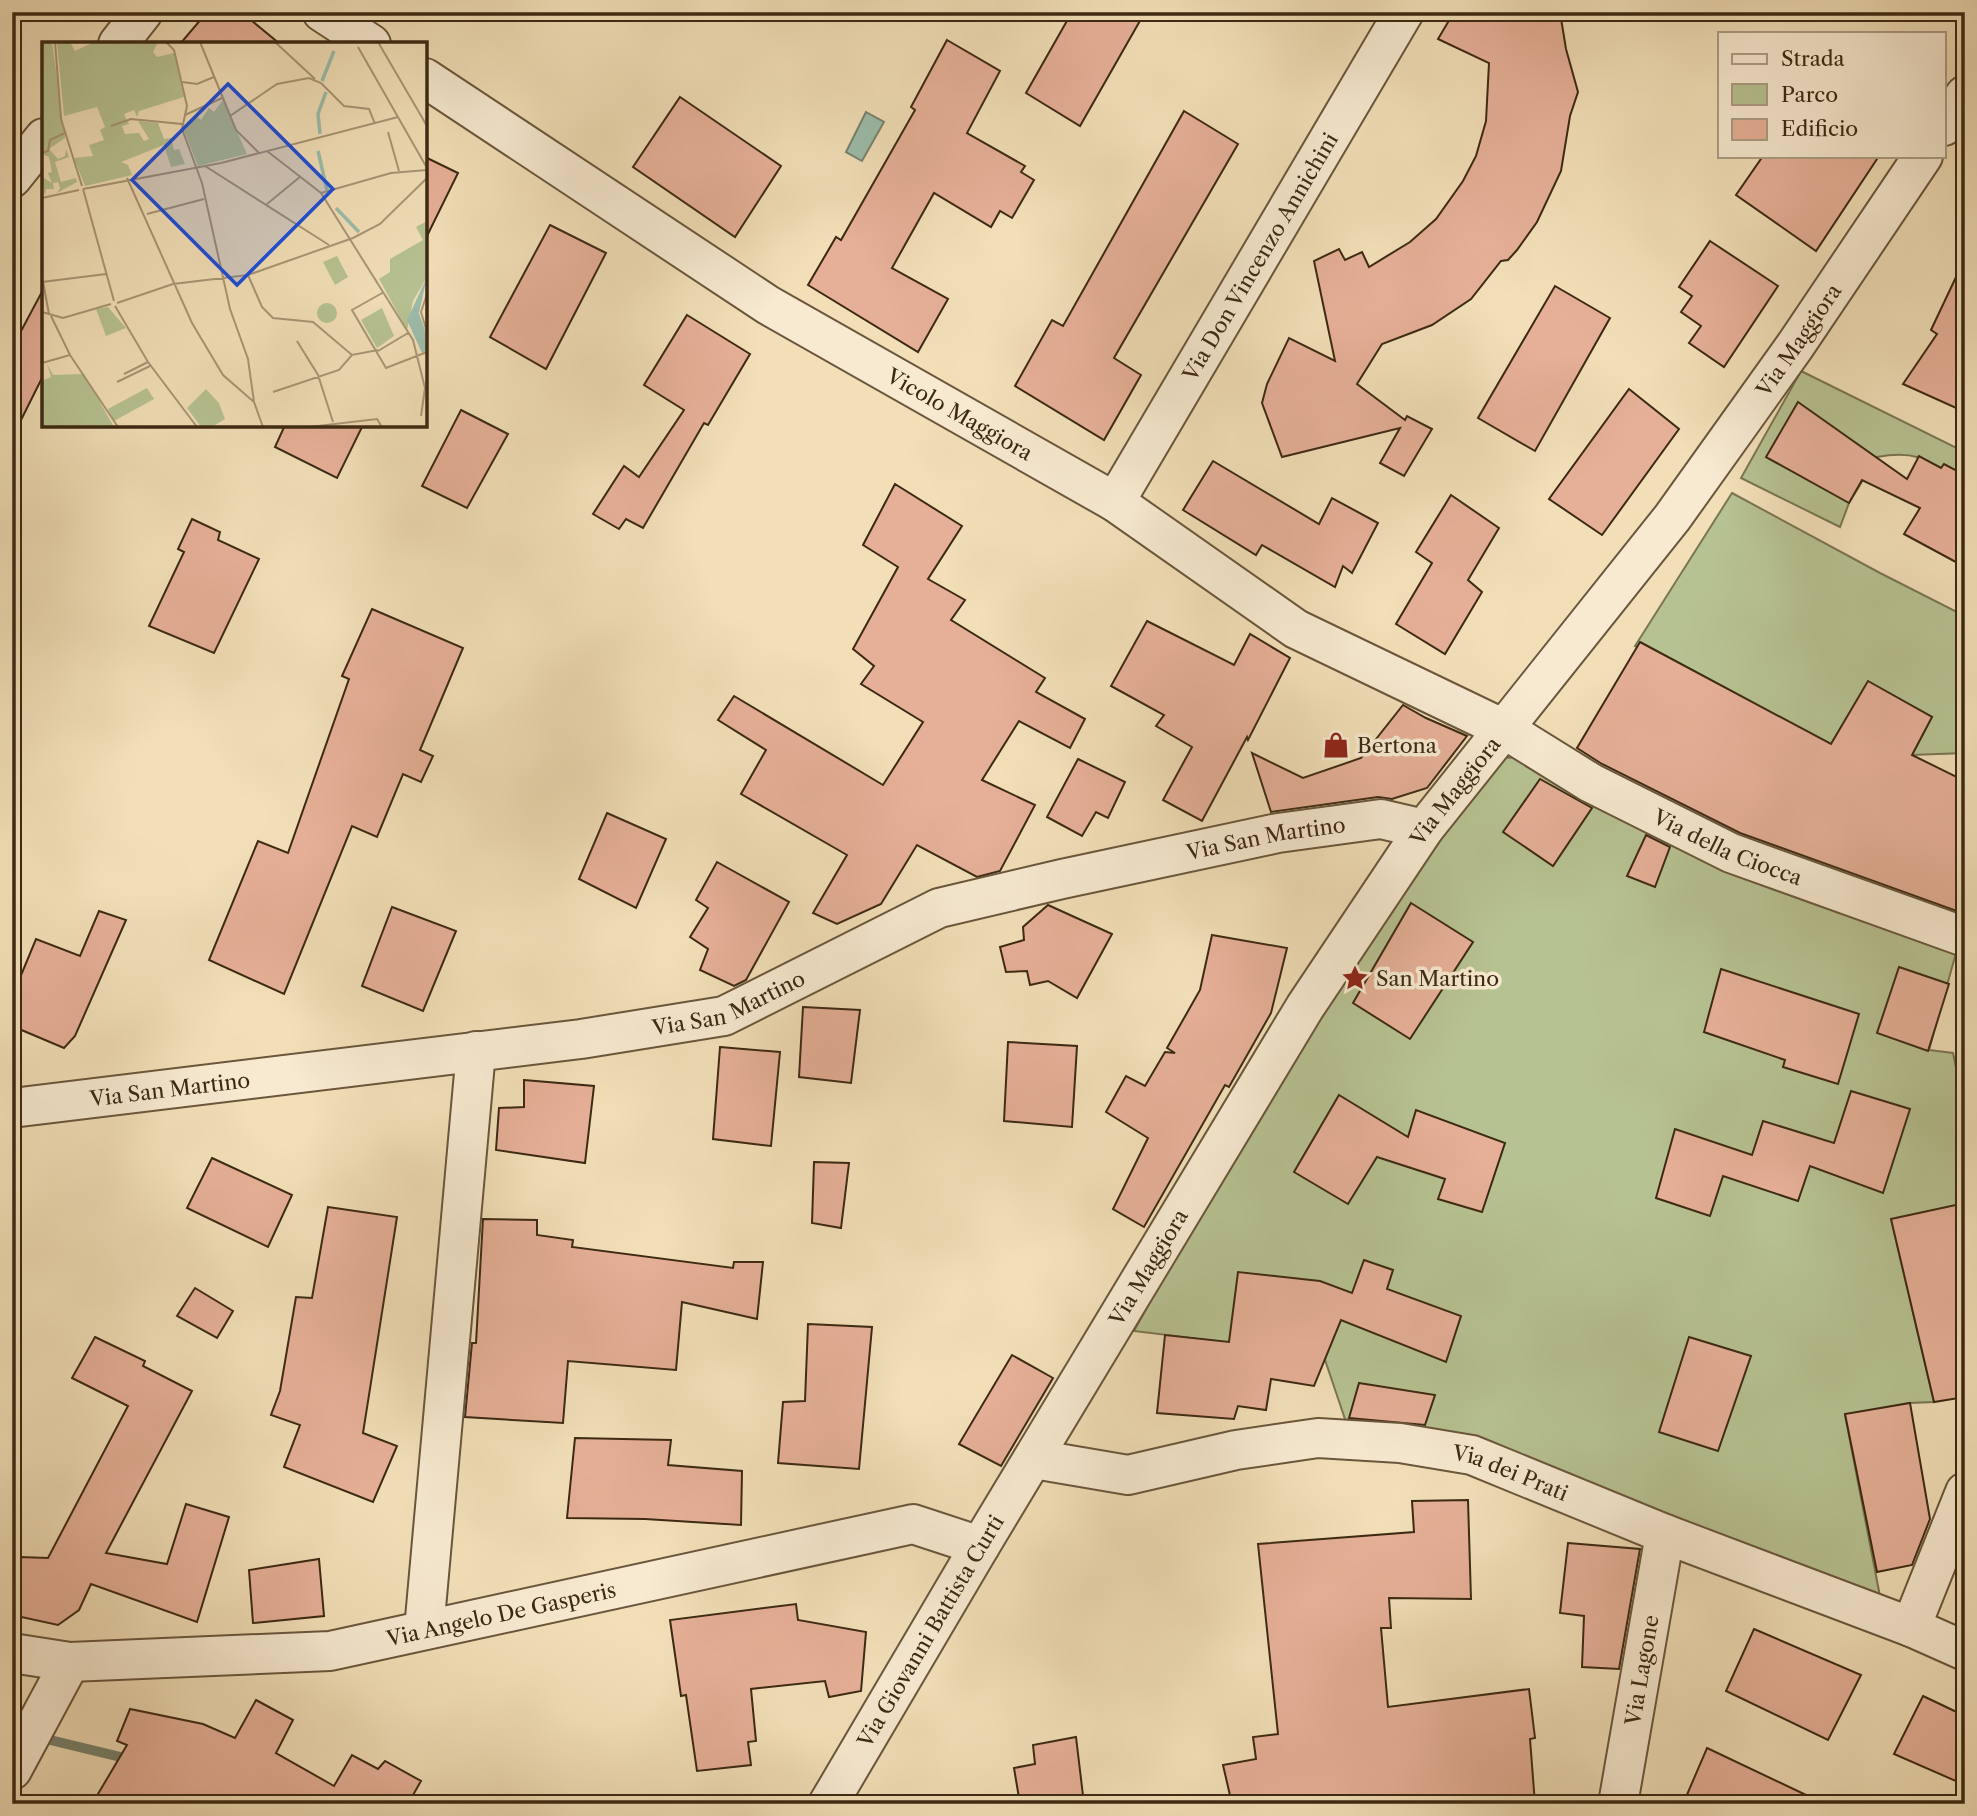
<svg xmlns="http://www.w3.org/2000/svg" width="1977" height="1816" font-family="'Libre Caslon Text',serif">
<rect width="100%" height="100%" fill="#f2dfb8"/>
<filter id="stains"><feTurbulence type="fractalNoise" baseFrequency=".00286" numOctaves="4"/><feColorMatrix values="0 0 0 0 .2 0 0 0 0 .09 0 0 0 0 .02 0 0 0 .5 -.17"/></filter>
<radialGradient id="worn" r=".72"><stop offset=".6" stop-color="#630" stop-opacity="0"/><stop offset="1" stop-color="#630" stop-opacity=".3"/></radialGradient>
<g fill="#b7c292" stroke="#7a7652" stroke-width="2">
<path d="M1801 371 1965 452V483C1930 462 1919 449 1877 457L1849 503 1840 527 1741 478Z"/>
<path d="M1732 493 1880 573 1965 616V753L1912 755 1932 717 1868 682 1831 744 1635 646Z"/>
<path d="M1536 757 1574 793 1809 902 1956 953 1929 1050 1953 1053 1965 1112V1204L1891 1219 1934 1402 1910 1403 1845 1415 1884 1617 1347 1425 1323 1354 1134 1331 1195 1220 1299 1049 1402 889 1497 758Z"/>
</g>
<path fill="#9cbdab" stroke="#76826e" stroke-width="2" d="M866 112 884 122 862 161 846 152Z"/>
<g fill="none" stroke-linecap="round" stroke-linejoin="round">
<path stroke="#76826e" stroke-width="10" d="M42 1738 133 1760"/>
</g>
<g fill="#e6b098" stroke="#3c2913" stroke-width="2">
<path d="M207 12H241L280 44H180Z"/>
<path d="M1072 12H1145L1080 126 1026 93Z"/>
<path d="M1454 12H1560L1566 49 1578 92 1570 116 1561 171 1537 222 1517 250 1508 260 1501 261 1471 299 1432 325 1382 344 1357 384 1405 420 1407 416 1432 429 1404 476 1380 463 1400 428 1282 457 1262 403 1267 384 1289 338 1335 361 1314 261 1339 249 1345 260 1362 252 1369 267 1410 242 1436 219 1463 181 1476 156 1486 121 1489 63 1438 39Z"/>
<path d="M947 40 1000 71 967 133 1025 166 1021 172 1034 180 1012 218 1000 211 991 227 934 193 892 268 948 299 918 352 808 285 836 237 841 240 915 110 911 107Z"/>
<path d="M680 97 781 166 735 237 633 167Z"/>
<path d="M1184 111 1238 144 1114 358 1141 375 1104 440 1015 386 1052 320 1063 326Z"/>
<path d="M1763 156H1879L1816 251 1736 195Z"/>
<path d="M425 157 458 173 425 240Z"/>
<path d="M550 225 606 253 546 369 490 337Z"/>
<path d="M1710 241 1778 286 1724 367 1689 343 1701 326 1681 312 1692 296 1679 287Z"/>
<path d="M1965 258V412L1903 384 1937 334 1931 330Z"/>
<path d="M1555 286 1610 318 1535 451 1478 418Z"/>
<path d="M44 288V374L12 438V348Z"/>
<path d="M687 315 750 354 708 425 704 423 643 528 626 519 619 529 593 514 624 466 639 477 684 410 644 385Z"/>
<path d="M1629 389 1679 429 1602 535 1549 499Z"/>
<path d="M1798 402 1907 479 1919 456 1941 468 1944 464 1965 475V567L1904 534 1920 508 1862 480 1849 503 1766 457Z"/>
<path d="M461 410 508 434 467 508 422 486Z"/>
<path d="M285 425H363L337 478 275 447Z"/>
<path d="M1213 461 1319 524 1332 498 1378 523 1352 573 1343 566 1335 587 1262 545 1256 555 1183 510Z"/>
<path d="M895 484 962 526 928 579 965 600 951 620 1045 678 1036 692 1085 719 1070 748 1019 721 982 780 1035 805 1000 871 977 877 917 845 881 904 837 924 813 913 847 855 741 794 766 750 718 720 734 696 883 785 923 722 861 684 874 666 853 649 898 567 863 545Z"/>
<path d="M1451 495 1499 528 1468 580 1482 592 1445 654 1396 624 1432 563 1416 552Z"/>
<path d="M192 519 220 532 218 540 259 559 214 653 149 626 184 552 178 549Z"/>
<path d="M372 609 463 648 420 750 433 756 421 782 403 774 377 837 352 826 284 994 209 960 258 841 288 853 349 679 342 676Z"/>
<path d="M1147 621 1234 665 1250 634 1290 658 1248 740 1247 737 1202 821 1163 800 1192 747 1156 726 1164 715 1111 686Z"/>
<path d="M1640 642 1831 744 1868 681 1932 717 1912 755 1965 781V914L1740 833 1602 764 1577 748Z"/>
<path d="M1403 705 1426 718 1467 736 1427 788 1392 799 1378 797 1271 812 1252 753 1303 778 1361 758Z"/>
<path d="M1078 759 1125 782 1108 818 1096 812 1082 836 1047 817Z"/>
<path d="M1540 779 1592 808 1553 866 1503 832Z"/>
<path d="M607 813 666 839 636 908 579 879Z"/>
<path d="M1646 835 1670 847 1655 887 1627 876Z"/>
<path d="M717 862 789 902 746 980 734 986 700 970 708 949 690 937 708 908 696 900Z"/>
<path d="M1411 903 1473 942 1410 1039 1353 1003Z"/>
<path d="M1048 905 1112 934 1077 998 1048 981 1030 985 1027 971 1006 972 1000 947 1024 940 1023 927Z"/>
<path d="M392 907 456 931 423 1011 362 986Z"/>
<path d="M99 911 126 920 75 1036 64 1048 12 1026V997L36 939 80 956Z"/>
<path d="M1212 935 1287 948 1271 1013 1229 1087 1225 1085 1144 1227 1113 1209 1148 1138 1106 1112 1126 1076 1145 1086 1165 1052 1175 1053 1167 1048 1200 990Z"/>
<path d="M1899 967 1949 984 1928 1051 1877 1033Z"/>
<path d="M1721 969 1859 1014 1838 1084 1783 1067 1785 1060 1704 1032Z"/>
<path d="M803 1007 860 1010 851 1083 799 1077Z"/>
<path d="M1008 1042 1077 1046 1072 1127 1004 1121Z"/>
<path d="M720 1047 780 1052 771 1146 713 1139Z"/>
<path d="M524 1080 594 1086 585 1163 496 1150 499 1108 524 1107Z"/>
<path d="M1851 1091 1910 1109 1883 1193 1810 1166 1798 1201 1723 1176 1710 1216 1656 1198 1675 1129 1752 1155 1763 1121 1834 1143Z"/>
<path d="M1339 1095 1408 1137 1416 1110 1505 1143 1482 1212 1438 1199 1445 1179 1377 1157 1348 1204 1294 1172Z"/>
<path d="M212 1158 292 1195 268 1247 187 1208Z"/>
<path d="M814 1162 849 1163 841 1228 812 1223Z"/>
<path d="M1965 1203V1397L1934 1402 1891 1219Z"/>
<path d="M328 1207 397 1217 363 1433 397 1446 373 1502 284 1467 300 1425 271 1415 280 1391 296 1297 312 1298Z"/>
<path d="M483 1219 537 1220V1235L573 1240 572 1247 733 1268 734 1262H763L757 1319 682 1302 676 1370 568 1361 563 1423 465 1417 472 1343H476Z"/>
<path d="M1364 1260 1393 1270 1387 1289 1461 1316 1446 1362 1341 1320 1314 1386 1271 1379 1266 1410 1238 1406 1234 1419 1157 1413 1165 1335 1229 1342 1238 1272 1320 1281 1352 1293Z"/>
<path d="M195 1288 233 1311 217 1338 177 1316Z"/>
<path d="M808 1324 872 1327 859 1469 778 1463 783 1402 805 1401Z"/>
<path d="M95 1337 145 1361 143 1366 192 1391 106 1553 167 1564 186 1504 229 1517 197 1622 91 1584 79 1610 58 1625 12 1615V1586L20 1557 48 1558 128 1406 72 1378Z"/>
<path d="M1689 1337 1751 1356 1718 1451 1659 1432Z"/>
<path d="M1012 1355 1053 1378 1001 1466 959 1444Z"/>
<path d="M1359 1383 1435 1395 1425 1425 1349 1418Z"/>
<path d="M1910 1403 1930 1519 1912 1565 1877 1572 1845 1414Z"/>
<path d="M575 1438 671 1440 668 1465 742 1471 741 1525 645 1519 567 1518Z"/>
<path d="M1468 1500 1471 1599 1389 1598 1391 1628H1381L1388 1707 1529 1689 1535 1738 1530 1739 1535 1804H1232L1223 1765 1256 1759 1253 1737 1278 1734 1258 1544 1414 1532 1412 1501Z"/>
<path d="M1568 1543 1640 1549 1619 1669 1582 1667 1584 1616 1560 1613Z"/>
<path d="M319 1559 324 1616 253 1623 249 1570Z"/>
<path d="M796 1604 798 1620 866 1632 861 1691 829 1697 825 1681 751 1689 756 1741 748 1742 751 1765 697 1771 686 1695 681 1696 670 1620Z"/>
<path d="M1754 1629 1861 1675 1828 1740 1726 1691Z"/>
<path d="M1923 1696 1965 1716V1785L1894 1754Z"/>
<path d="M256 1700 293 1720 276 1753 334 1786 352 1755 378 1769 385 1761 421 1781 408 1804H92L127 1745 117 1741 130 1709 203 1724 235 1738Z"/>
<path d="M1076 1737 1084 1804H1020L1014 1768 1035 1764 1033 1745Z"/>
<path d="M1707 1748 1825 1804H1683Z"/>
</g>
<g fill="none" stroke-linecap="round" stroke-linejoin="round">
<g stroke="#6a563c" stroke-width="42">
<g id="minor">
<path d="M322 12 371 44"/>
<path d="M118 44 143 12"/>
<path id="s1" d="M425 78 768 305 1115 502 1296 629 1504 729 1591 783 1731 853 1965 937"/>
<path d="M1944 126 1965 95"/>
<path d="M12 178 44 138"/>
<path id="s2" d="M1115 502 1404 12"/>
<path id="s3" d="M12 1108 581 1039 724 1016 939 908 1062 879 1278 833 1381 819 1424 829"/>
<path id="s4" d="M1034 1459 1128 1475 1236 1450 1318 1438 1400 1443 1472 1455 1665 1534 1911 1627 1965 1651"/>
<path d="M1911 1627 1965 1492"/>
<path d="M424 1630 476 1051"/>
<path id="s5" d="M12 1653 70 1662 330 1651 913 1524 980 1546"/>
<path d="M12 1770 70 1662"/>
<path id="s6" d="M828 1804 980 1546 1305 1007 1424 829 1672 518 1795 346 1923 156"/>
<path id="s7" d="M1618 1804 1665 1534"/>
</g>
</g>
<use href="#minor" stroke="#f7ead1" stroke-width="38"/>
</g>
<defs>
<g id="shop-bare" transform="scale(2.1)"><path d="M-5-2.5h2.3a2.7 3.5 0 0 1 5.4 0H5L5.5 6h-11ZM-1.5-2.5h3a1.5 2.3 0 0 0-3 0Z" fill="#8f2418" stroke="#f7ead1" stroke-width="2.5" paint-order="stroke"/></g>
<g id="sight-bare" transform="scale(2.1)"><path d="M0-6L1.8-2.2L6-1.7L2.9 1.2L3.7 5.4L0 3.3L-3.7 5.4L-2.9 1.2L-6-1.7L-1.8-2.2Z" fill="#8f2418" stroke="#f7ead1" stroke-width="2.5" paint-order="stroke"/></g>
</defs>
<g fill-rule="evenodd">
<use href="#shop-bare" x="1336" y="745"/>
<use href="#sight-bare" x="1355" y="978"/>
</g>
<g text-anchor="middle" dominant-baseline="central" stroke-width="7" stroke-linejoin="round" paint-order="stroke">
<g font-size="21" fill="#3c2913" stroke="#f7ead1">
<text stroke="none"><textPath href="#s2" startOffset="285">Via Don Vincenzo Annichini</textPath></text>
<text stroke="none"><textPath href="#s6" startOffset="1759">Via Maggiora</textPath></text>
<text stroke="none"><textPath href="#s1" startOffset="632">Vicolo Maggiora</textPath></text>
<text stroke="none"><textPath href="#s6" startOffset="1192">Via Maggiora</textPath></text>
<text stroke="none"><textPath href="#s3" startOffset="1293">Via San Martino</textPath></text>
<text stroke="none"><textPath href="#s1" startOffset="1516">Via della Ciocca</textPath></text>
<text stroke="none"><textPath href="#s3" startOffset="726">Via San Martino</textPath></text>
<text stroke="none"><textPath href="#s3" startOffset="159">Via San Martino</textPath></text>
<text stroke="none"><textPath href="#s6" startOffset="625">Via Maggiora</textPath></text>
<text stroke="none"><textPath href="#s4" startOffset="486">Via dei Prati</textPath></text>
<text stroke="none"><textPath href="#s5" startOffset="494">Via Angelo De Gasperis</textPath></text>
<text stroke="none"><textPath href="#s6" startOffset="201">Via Giovanni Battista Curti</textPath></text>
<text stroke="none"><textPath href="#s7" startOffset="136">Via Lagone</textPath></text>
</g>
<g font-size="21" fill="#3c2913" stroke="#f7ead1" text-anchor="start">
<text x="1357" y="745">Bertona</text>
<text x="1376" y="978">San Martino</text>
</g>
</g>
<g transform="translate(42 42)">
<rect width="385" height="385" fill="#f2dfb8"/>
<path d="M0 0H10L23 96 7 107 16 117 23 114 24 107 27 115 13 120 19 140 34 136 35 140 15 151 18 146 16 140 11 141 12 147H4L3 154 0 135 10 141 6 131 10 130 7 115 0 112ZM15 0H28L33 9 52 0H116L111 10 115 15 132 11 142 55 97 69 95 75 92 68 82 72 87 82 80 84 83 92 97 91 102 99 107 97 96 79 116 81 122 97 129 96 132 108 137 107 143 122 129 125 122 103 79 120 86 123 90 133 43 144 32 116 51 114 47 103 62 98 58 88 63 85 55 65 22 74ZM181 58 205 112 156 124 142 89 154 74 159 78 167 66 172 70ZM385 179V235L371 259 365 288 337 237 348 230V217L381 198 374 185ZM295 214 306 235 293 243 281 220ZM275 271a10 10 0 1 1 20 0a10 10 0 1 1-20 0ZM66 265 84 286 64 294 54 267ZM340 266 352 294 335 306 319 278ZM5 322 11 333 42 332 72 385H0V333L2 338 9 335ZM105 346 112 357 72 379 66 367ZM164 347 177 361 183 377 170 385H159L145 366Z" fill="#b7c292"/>
<path d="M385 235 377 271 385 294V308L380 311 365 278Z" fill="#9cbdab"/>
<path fill="none" stroke="#9cbdab" stroke-width="3.5" d="M280 39 292 9M278 92 276 72 284 50M276 109 285 148M294 166 317 190"/>
<path fill="none" stroke="#a99676" stroke-width="2" d="M13 0 19 77 40 144M124 0 132 8 145 64 140 87 160 141 188 267 206 317 212 360M158 0 194 88 217 111M233 0 273 37M336 0 385 84M316 5 385 126M140 40 155 42 172 35M143 73 180 56M188 74 235 42 267 36 279 41 302 64 327 67 333 82M69 84 89 77 140 82M346 90 357 129M225 109 279 151 371 298 383 346 379 374M0 111 6 109 8 98 23 91M163 124 287 203M85 136 150 281 181 333 212 360 221 385M41 147 179 121 356 75M41 147 72 259M279 151 349 131 385 128M0 156 37 148M225 162 259 134M105 172 162 157M206 233 220 265 231 276 271 280 310 313 336 308M0 240 64 232M1 240 7 272M342 250 310 268 344 326 385 310M385 252 379 270 385 290M75 261 131 242 206 233 311 196 338 182 385 136M73 264 106 320 155 385M0 270 21 276 69 262M9 274 28 313 76 385M255 299 276 333 291 380M336 309 366 291M0 321 28 313M82 332 106 320M75 340 108 324M231 350 297 328 310 313M267 385 335 377 340 385"/>
<path fill="#1d4ed8" fill-opacity="0.15" stroke="#1d4ed8" stroke-width="3.5" d="M186 42 291 147 195 243 90 138Z"/>
<rect width="385" height="385" fill="none" stroke="#3c2913" stroke-width="3.5"/>
</g>
<rect width="1977" height="1816" fill="none" stroke="#f2dfb8" stroke-width="42"/>
<rect x="14" y="14" width="1949" height="1788" fill="none" stroke="#3c2913" stroke-width="3.5"/>
<rect x="21" y="21" width="1935" height="1774" fill="none" stroke="#3c2913" stroke-width="2"/>
<rect x="1718" y="32" width="228" height="126" fill="#f7ead1" stroke="#ac9d85" stroke-width="2"/>
<rect x="1732" y="54" width="35" height="10" fill="#f7ead1" stroke="#ac9d85" stroke-width="2"/>
<text x="1781" y="66" font-size="21" fill="#3c2913">Strada</text>
<rect x="1732" y="84" width="35" height="21" fill="#b7c292" stroke="#ac9d85" stroke-width="2"/>
<text x="1781" y="102" font-size="21" fill="#3c2913">Parco</text>
<rect x="1732" y="119" width="35" height="21" fill="#e6b098" stroke="#ac9d85" stroke-width="2"/>
<text x="1781" y="136" font-size="21" fill="#3c2913">Edificio</text>
<rect width="100%" height="100%" filter="url(#stains)"/>
<rect width="100%" height="100%" fill="url(#worn)"/>
</svg>
